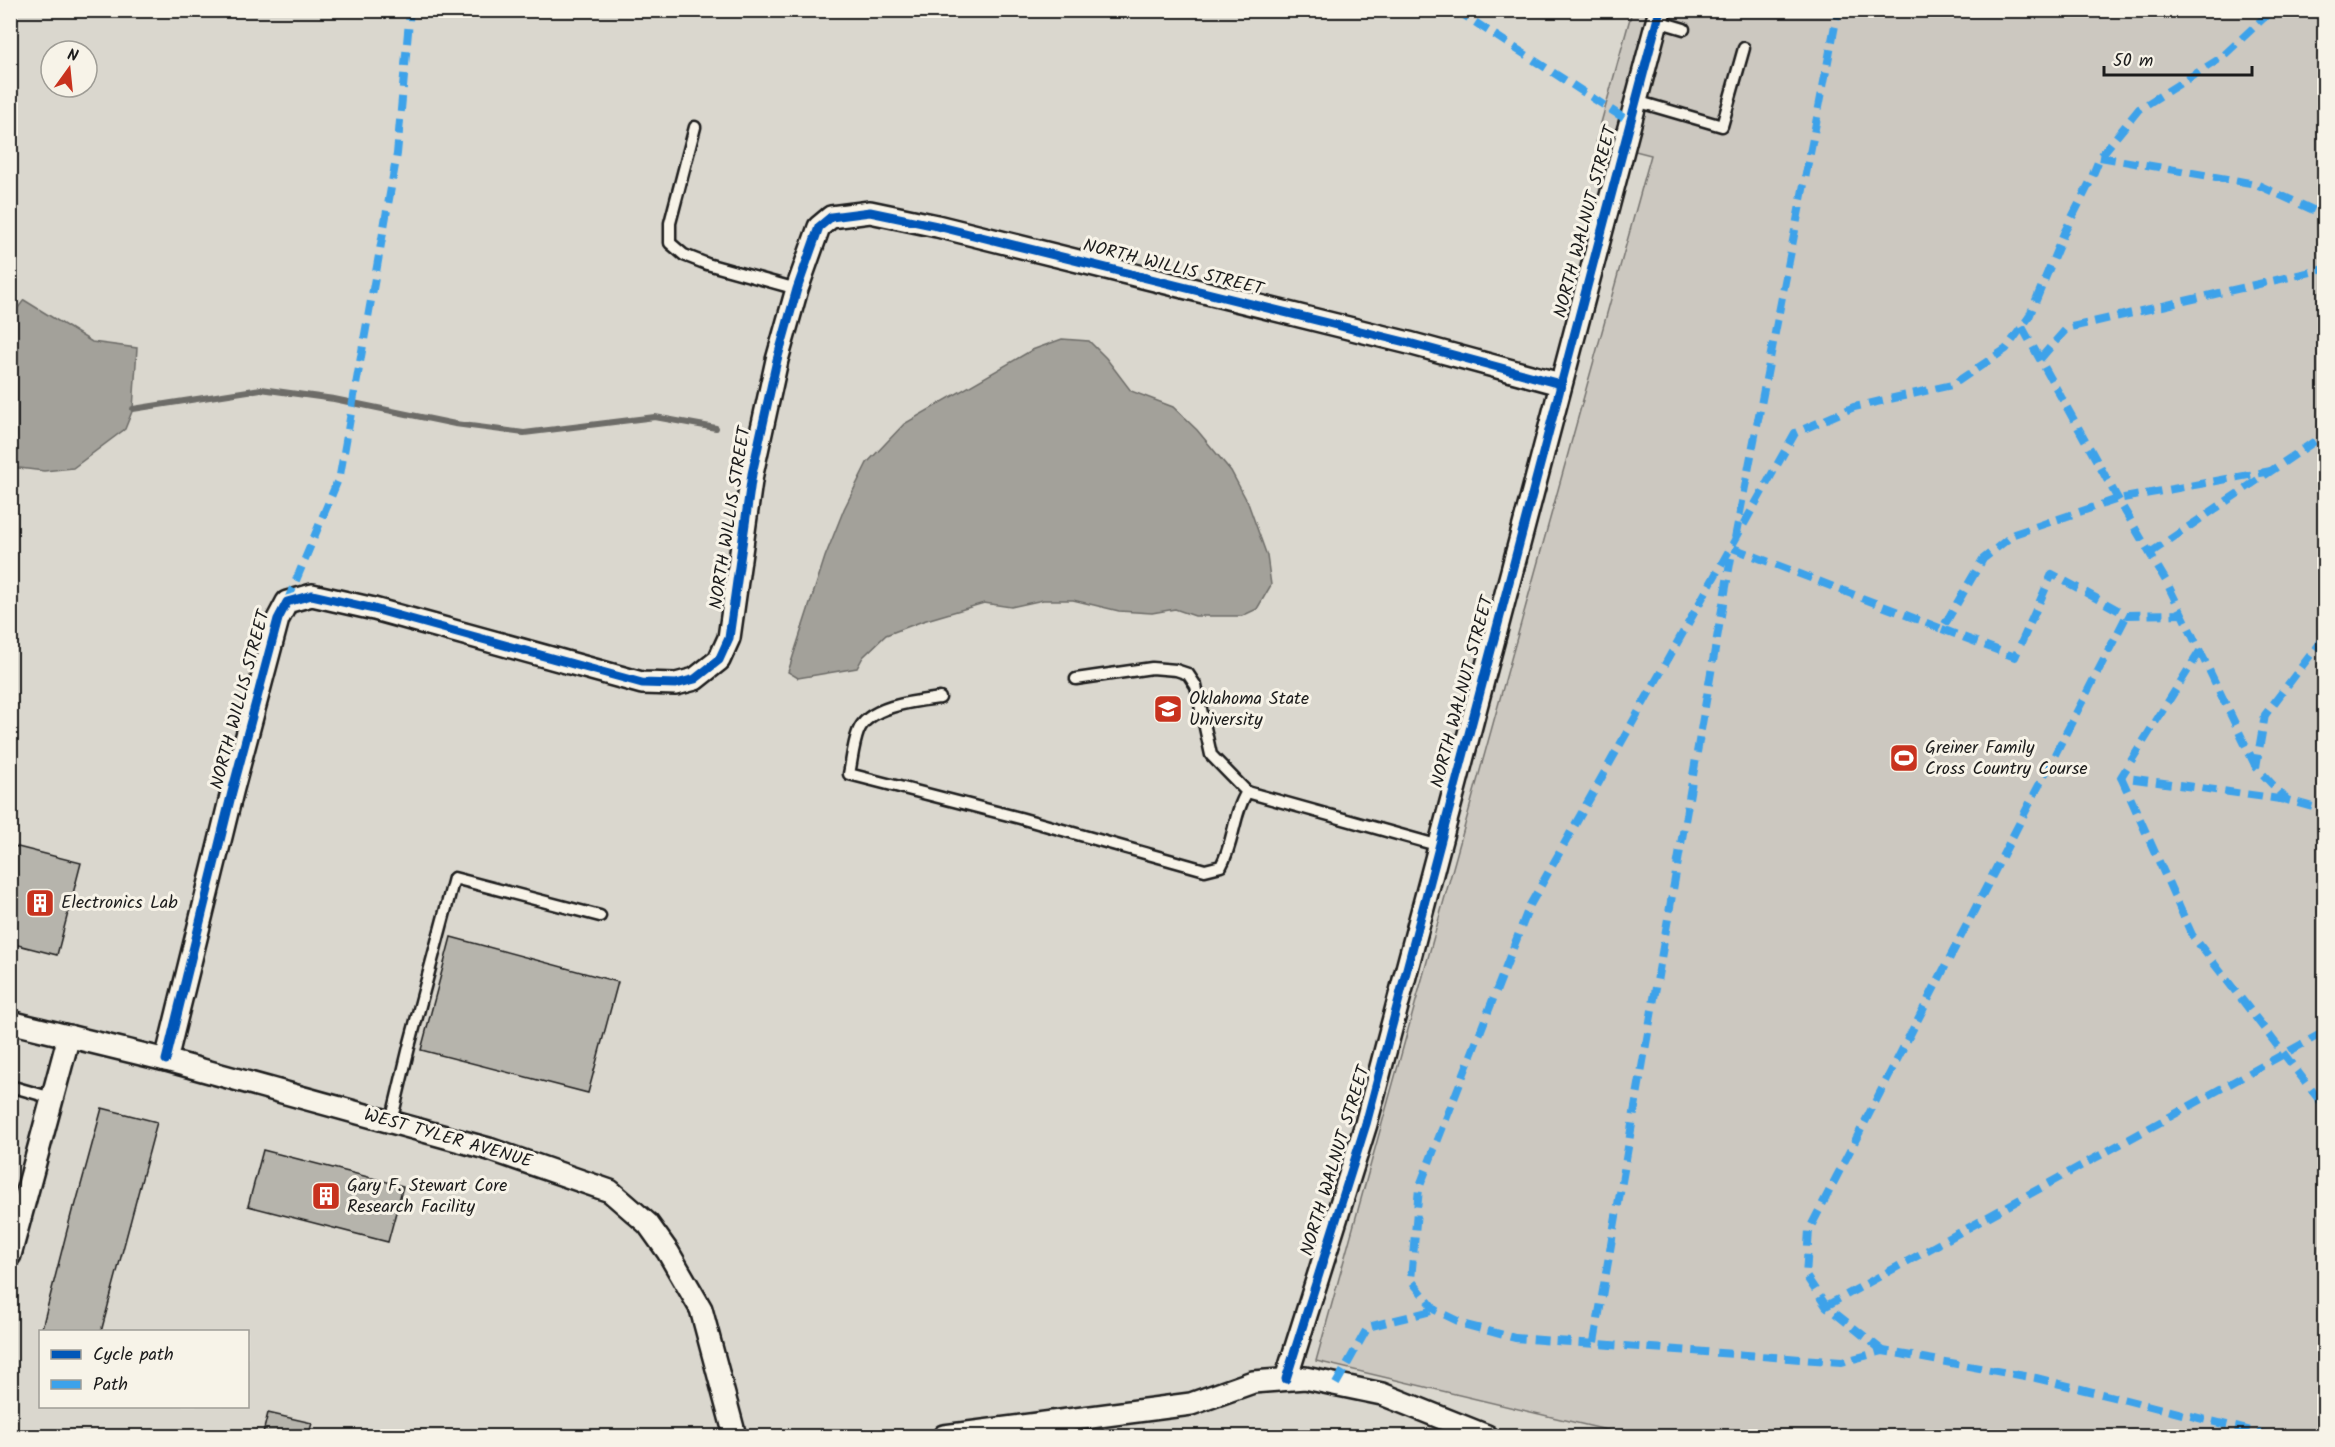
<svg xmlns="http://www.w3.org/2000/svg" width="2335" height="1447" font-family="Kalam,sans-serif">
<rect width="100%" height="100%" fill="#eae6dc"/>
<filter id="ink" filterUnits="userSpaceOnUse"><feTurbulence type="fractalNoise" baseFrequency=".0167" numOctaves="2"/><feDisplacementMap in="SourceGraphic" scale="12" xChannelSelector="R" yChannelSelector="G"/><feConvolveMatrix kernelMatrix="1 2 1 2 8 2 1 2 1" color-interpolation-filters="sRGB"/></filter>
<g filter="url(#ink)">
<path fill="#dad7ce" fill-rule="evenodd" d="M11 11H2324V1436H11ZM51 51H87V87H51ZM40 1332H248V1406H40Z"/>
<path fill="#ccc8c0" stroke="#74726e" stroke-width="1.5" d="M1632 11H2324V1436H1632L1316 1361 1651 155 1596 141Z"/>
<g fill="#a3a19a" stroke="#6d6c68" stroke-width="1.5">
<path d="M24 300 92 342 137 348 133 409 125 429 73 468 44 471 11 467V317Z"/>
<path d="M1062 339 1089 341 1106 358 1131 391 1173 407 1197 430 1231 471 1248 503 1267 556 1271 585 1257 609 1242 616H1195L1175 609 1152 613 1119 611 1073 600H1043L1011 607 984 603 923 621 886 635 863 657 857 668 798 678 788 672 825 557 844 509 867 463 904 424 1032 350Z"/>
</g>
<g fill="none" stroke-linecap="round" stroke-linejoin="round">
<path stroke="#6d6c68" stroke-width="6" d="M133 409 261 389 334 399 455 424 524 433 655 417 716 428"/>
</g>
<g fill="#b6b4ac" stroke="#1c1c1c" stroke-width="1.5">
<path d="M10 845 81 863 57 955 10 943Z"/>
<path d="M451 937 618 982 588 1093 421 1050Z"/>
<path d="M102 1108 157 1122 101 1332H41L73 1207H75Z"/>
<path d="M263 1150 403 1186 388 1242 248 1206Z"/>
<path d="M268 1413 312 1423 308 1437H262Z"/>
</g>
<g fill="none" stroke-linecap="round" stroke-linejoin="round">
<g stroke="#1c1c1c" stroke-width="15">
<g id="service">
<path d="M1657 21 1684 29"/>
<path d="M1636 101 1722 126 1744 48"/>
<path d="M695 127 670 223V243L684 255 707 264 797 289"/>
<path d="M940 698C916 701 867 706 858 732 853 745 852 760 849 774L1020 818 1205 870 1221 866C1234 843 1233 814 1247 792L1211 755 1196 686 1188 674 1176 670 1152 668 1076 679"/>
<path d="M1247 792 1440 846"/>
<path d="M10 1086 52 1098"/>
<path d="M391 1122 410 1043 454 878 600 916"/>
</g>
</g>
<g stroke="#1c1c1c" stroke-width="26">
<g id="minor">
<path d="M10 1022 166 1060 489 1149 610 1191 648 1224 668 1252 701 1309 735 1436"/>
<path d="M166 1060 232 792 278 619 287 602 312 595 374 609 642 683 676 684 695 679 719 660 729 638 752 474 777 360 797 289 819 227 831 217 870 212 937 226 1409 343 1560 384"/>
<path d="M10 1255 69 1036"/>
<path d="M1286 1379 1366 1124 1660 10"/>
<path d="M944 1436 1191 1404 1253 1382 1305 1378 1382 1394 1487 1436"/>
</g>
</g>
<use href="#service" stroke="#f7f3e8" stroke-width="10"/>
<use href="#minor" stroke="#f7f3e8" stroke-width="21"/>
<g stroke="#3da2ea" stroke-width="8" stroke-dasharray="15 8" stroke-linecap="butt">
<path d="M1456 10 1630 122"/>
<path d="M2100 157 2256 184 2324 215"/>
<path d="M2022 327 2118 499 2166 581 2256 767"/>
<path d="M2040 359 2067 328 2324 269"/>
<path d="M1735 538 1838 10"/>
<path d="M1733 548 1942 629 1983 559 2014 534 2118 499 2271 471"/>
<path d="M2150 553 2324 435"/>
<path d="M287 602 340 475 397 154 410 10"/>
<path d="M1942 629 2015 657 2052 574 2127 615 2183 614"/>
<path d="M2324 637 2265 715 2256 767 2287 800 2324 810"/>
<path d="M2200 651 2121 777 2287 800"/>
<path d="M2121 777 2192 935 2324 1106"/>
<path d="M1826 1306 2324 1032"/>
<path d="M1594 1342 1731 558"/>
<path d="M1883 1351 1826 1306 1806 1276 1809 1230 2127 615"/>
<path d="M1336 1384 1368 1327 1435 1310"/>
<path d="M2272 1436 2036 1378 1883 1351 1842 1362 1515 1338 1466 1325 1435 1310 1411 1280 1419 1188 1530 905 1795 433 1854 407 1952 385 2006 349 2029 317 2064 233 2090 182 2100 157 2139 109 2221 58 2272 10"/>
</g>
<g stroke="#f7f3e8" stroke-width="13">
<g id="cycleway">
<path d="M166 1060 232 792 278 619 287 602 312 595 374 609 642 683 676 684 695 679 719 660 729 638 752 474 777 360 797 289 819 227 831 217 870 212 937 226 1409 343 1560 384"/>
<path d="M1286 1379 1366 1124 1660 10"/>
</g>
</g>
<use href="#cycleway" stroke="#0057b8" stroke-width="9"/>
</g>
</g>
<defs>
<g id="university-square" transform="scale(1.5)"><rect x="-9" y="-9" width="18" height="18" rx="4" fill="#c8321e" stroke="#f7f3e8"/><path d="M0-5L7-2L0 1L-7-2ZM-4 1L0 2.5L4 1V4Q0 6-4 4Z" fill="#fff"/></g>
<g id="stadium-square" transform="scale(1.5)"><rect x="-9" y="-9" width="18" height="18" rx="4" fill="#c8321e" stroke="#f7f3e8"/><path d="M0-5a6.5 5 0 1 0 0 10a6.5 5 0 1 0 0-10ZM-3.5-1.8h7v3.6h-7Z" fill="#fff"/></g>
<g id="building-square" transform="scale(1.5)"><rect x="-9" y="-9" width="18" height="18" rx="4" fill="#c8321e" stroke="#f7f3e8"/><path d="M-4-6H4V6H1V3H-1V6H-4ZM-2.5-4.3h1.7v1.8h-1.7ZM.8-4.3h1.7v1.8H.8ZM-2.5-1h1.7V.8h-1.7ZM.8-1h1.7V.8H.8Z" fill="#fff"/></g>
</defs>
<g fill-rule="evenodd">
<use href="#university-square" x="1168" y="709"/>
<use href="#stadium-square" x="1904" y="758"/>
<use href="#building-square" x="40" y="903"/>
<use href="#building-square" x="326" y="1196"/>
</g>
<g text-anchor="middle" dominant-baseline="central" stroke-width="6" stroke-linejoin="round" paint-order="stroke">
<g font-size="18" fill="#1c1c1c" stroke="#f7f3e8">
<text transform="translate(1586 222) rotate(-75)">NORTH WALNUT STREET</text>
<text transform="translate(1173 268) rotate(14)">NORTH WILLIS STREET</text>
<text transform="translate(731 518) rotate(-81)">NORTH WILLIS STREET</text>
<text transform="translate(1463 692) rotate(-75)">NORTH WALNUT STREET</text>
<text transform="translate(241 700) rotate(-75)">NORTH WILLIS STREET</text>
<text transform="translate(448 1139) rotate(16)">WEST TYLER AVENUE</text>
<text transform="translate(1336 1161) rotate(-73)">NORTH WALNUT STREET</text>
</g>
<g font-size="18" fill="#1c1c1c" stroke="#f7f3e8" text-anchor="start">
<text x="1189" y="699">Oklahoma State<tspan x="1189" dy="21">University</tspan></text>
<text x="1925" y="748">Greiner Family<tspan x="1925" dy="21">Cross Country Course</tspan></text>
<text x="61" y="903">Electronics Lab</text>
<text x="347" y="1186">Gary F. Stewart Core<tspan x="347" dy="21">Research Facility</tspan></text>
</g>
</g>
<rect width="2335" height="1447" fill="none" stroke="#f7f3e8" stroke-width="36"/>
<rect x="18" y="18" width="2299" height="1411" fill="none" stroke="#1c1c1c" stroke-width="2" filter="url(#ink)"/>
<rect x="39" y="1330" width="210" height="78" fill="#f7f3e8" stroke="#9f9d96" stroke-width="1.5"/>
<rect x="51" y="1350" width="30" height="9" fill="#0057b8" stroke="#9f9d96" stroke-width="1.5"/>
<text x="93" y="1360" font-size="18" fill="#1c1c1c">Cycle path</text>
<rect x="51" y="1380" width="30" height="9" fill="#3da2ea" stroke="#9f9d96" stroke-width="1.5"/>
<text x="93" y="1390" font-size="18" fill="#1c1c1c">Path</text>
<g transform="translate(69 69) rotate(15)"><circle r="28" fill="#f7f3e8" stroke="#9f9d96" stroke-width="1.5"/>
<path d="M0-4.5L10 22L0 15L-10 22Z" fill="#c8321e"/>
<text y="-9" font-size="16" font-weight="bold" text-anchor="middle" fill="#1c1c1c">N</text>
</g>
<path d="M2104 66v9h148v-9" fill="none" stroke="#1c1c1c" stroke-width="3"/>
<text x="2113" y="66" font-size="18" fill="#1c1c1c" stroke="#f7f3e8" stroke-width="4.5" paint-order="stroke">50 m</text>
</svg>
